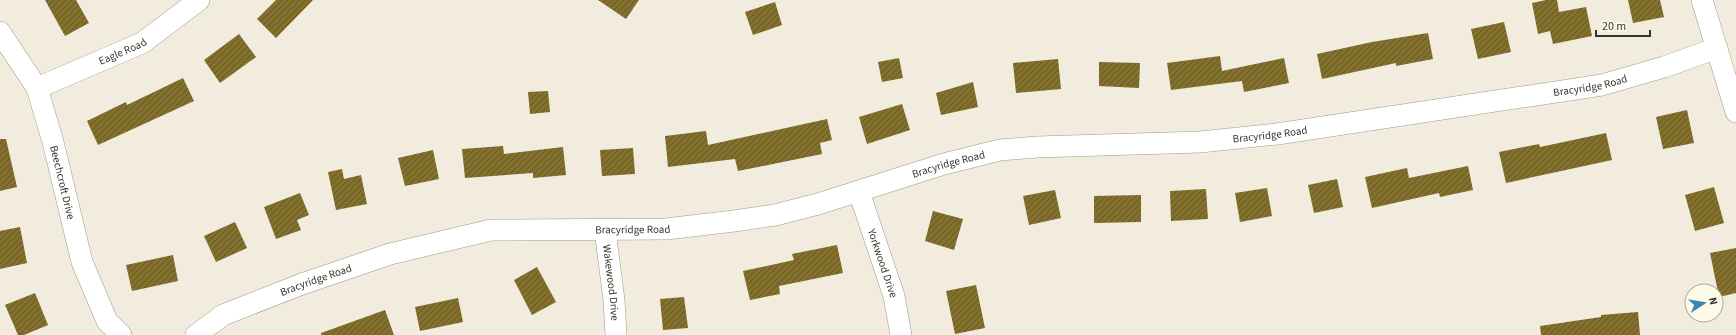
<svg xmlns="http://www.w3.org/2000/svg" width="1736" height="335" font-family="'Source Sans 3',sans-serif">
<defs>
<pattern id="building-hatch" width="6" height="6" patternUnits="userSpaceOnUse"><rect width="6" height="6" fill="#83702c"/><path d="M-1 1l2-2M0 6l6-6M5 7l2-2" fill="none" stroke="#665824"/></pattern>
</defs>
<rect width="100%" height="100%" fill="#f1ecdd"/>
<g fill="url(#building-hatch)">
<path d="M45 0H76L89 23 65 36Z"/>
<path d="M276 0H313L276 38 257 19Z"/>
<path d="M598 0H639L626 19Z"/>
<path d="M1546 0H1557L1559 12 1586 7 1592 36 1553 44 1550 31 1538 34 1532 3Z"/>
<path d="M1628 0H1660L1664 17 1633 23Z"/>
<path d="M775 2 782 25 753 35 745 12Z"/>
<path d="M1504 22 1511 52 1478 59 1471 29Z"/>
<path d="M1428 33 1433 59 1396 66V63L1322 79 1317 54 1372 42Z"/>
<path d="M239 34 256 57 220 83 204 60Z"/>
<path d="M1220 56 1222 71 1284 58 1289 83 1244 92 1242 81 1171 90 1167 63Z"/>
<path d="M899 58 903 78 882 82 878 62Z"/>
<path d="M1058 59 1061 89 1016 93 1013 63Z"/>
<path d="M1099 62 1140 63 1139 88 1099 86Z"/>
<path d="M183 78 194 101 98 145 87 121 126 102 127 105Z"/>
<path d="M973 82 978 107 941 115 936 93Z"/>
<path d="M548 91 550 112 530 114 528 92Z"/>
<path d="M902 104 910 130 867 144 859 117Z"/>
<path d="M1687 110 1694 143 1663 149 1656 117Z"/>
<path d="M827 119 832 140 820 143 822 154 738 171 735 159 668 167 665 136 706 131 708 145Z"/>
<path d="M1606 133 1612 160 1506 183 1499 152 1539 144 1540 147Z"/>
<path d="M0 139H6L17 187 0 191Z"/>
<path d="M503 146 504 154 563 147 566 175 533 178V173L465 178 462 149Z"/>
<path d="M633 148 635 174 602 176 600 150Z"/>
<path d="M433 150 439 179 405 186 398 158Z"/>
<path d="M1468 166 1473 190 1440 197 1439 193 1372 208 1365 177 1407 168 1409 178Z"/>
<path d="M342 169 344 179 361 175 367 204 336 210 328 172Z"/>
<path d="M1337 179 1343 207 1314 213 1308 185Z"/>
<path d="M1714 187 1724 223 1695 231 1685 195Z"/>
<path d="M1267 188 1272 216 1240 222 1235 193Z"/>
<path d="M1206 189 1208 219 1171 221 1170 191Z"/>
<path d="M1055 190 1061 218 1029 225 1023 196Z"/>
<path d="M300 193 309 215 297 220 301 230 276 239 264 207Z"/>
<path d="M1141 195V222L1094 223V196Z"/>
<path d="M933 211 963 219 954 250 925 241Z"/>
<path d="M235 222 247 248 216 262 204 236Z"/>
<path d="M20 227 27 263 0 269V231Z"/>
<path d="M837 245 843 273 779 286 780 294 750 300 743 271 794 260 792 254Z"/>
<path d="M1736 248V293L1719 297 1710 253Z"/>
<path d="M173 255 178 281 132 291 126 265Z"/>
<path d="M537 267 556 302 532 315 514 280Z"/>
<path d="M976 285 985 328 955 334 946 291Z"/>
<path d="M35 293 48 325 24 335H18L5 305Z"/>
<path d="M684 297 688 328 663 330 660 299Z"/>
<path d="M458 298 463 322 420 331 415 307Z"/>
<path d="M385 310 394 335H321V333Z"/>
<path d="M1638 312 1640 335H1541L1540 326 1601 317V315Z"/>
</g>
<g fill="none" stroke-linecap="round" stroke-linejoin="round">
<g stroke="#9e998b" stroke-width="22">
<g id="street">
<path d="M1702 0 1736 112"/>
<path id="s1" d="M0 32 37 88 53 142 82 262 107 321 121 335"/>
<path id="s2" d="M37 88 142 43 199 0"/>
<path id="s3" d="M859 192 894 296 901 335"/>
<path id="s4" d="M605 230 614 300 616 335"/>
<path id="s5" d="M196 335 223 315 302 284 390 254 491 230 666 229 734 221 775 215 818 204 944 164 1000 150 1037 147 1200 142 1277 134 1602 85 1664 67 1717 48"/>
</g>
</g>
<use href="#street" stroke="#fff" stroke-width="21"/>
</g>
<g text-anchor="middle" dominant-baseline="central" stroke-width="4" stroke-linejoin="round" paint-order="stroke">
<g font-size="11" fill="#37352f" stroke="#fefaea">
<text stroke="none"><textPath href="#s2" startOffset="93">Eagle Road</textPath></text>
<text stroke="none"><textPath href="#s5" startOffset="1429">Bracyridge Road</textPath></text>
<text stroke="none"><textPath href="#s5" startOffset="1105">Bracyridge Road</textPath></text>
<text stroke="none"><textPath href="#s5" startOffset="781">Bracyridge Road</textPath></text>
<text stroke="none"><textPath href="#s1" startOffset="165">Beechcroft Drive</textPath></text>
<text stroke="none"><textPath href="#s5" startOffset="457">Bracyridge Road</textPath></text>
<text stroke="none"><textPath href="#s3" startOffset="75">Yorkwood Drive</textPath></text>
<text stroke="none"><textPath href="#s5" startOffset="133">Bracyridge Road</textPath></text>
<text stroke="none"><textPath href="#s4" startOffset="53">Wakewood Drive</textPath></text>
</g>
</g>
<g transform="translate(1704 303) rotate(78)"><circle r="19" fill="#fefaea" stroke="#aeab9f"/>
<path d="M0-3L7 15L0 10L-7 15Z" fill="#3984b7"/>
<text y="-6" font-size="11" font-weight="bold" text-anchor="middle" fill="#37352f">N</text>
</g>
<path d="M1596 30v6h54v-6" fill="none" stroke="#37352f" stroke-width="2"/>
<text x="1602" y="30" font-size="12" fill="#37352f" stroke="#fefaea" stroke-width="3" paint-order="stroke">20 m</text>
</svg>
